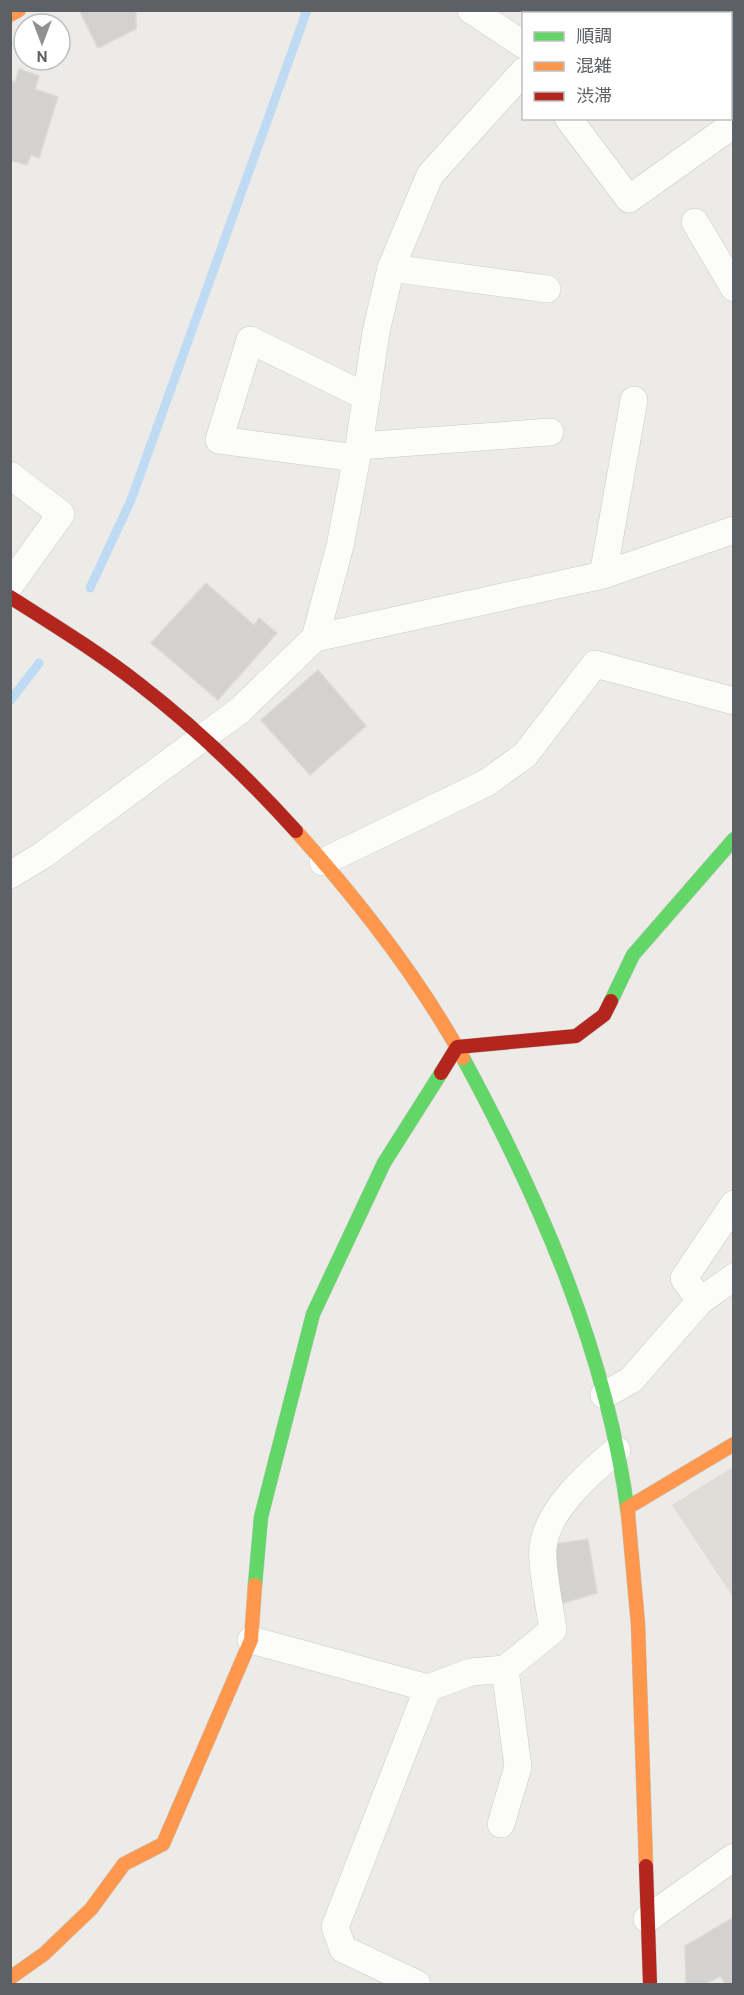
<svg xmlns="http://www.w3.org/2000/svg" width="744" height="1995" font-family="Cabin,'Noto Sans JP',sans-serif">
<rect width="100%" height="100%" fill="#ecebe7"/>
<path fill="#dfddd7" d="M733 1467V1597L672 1505Z"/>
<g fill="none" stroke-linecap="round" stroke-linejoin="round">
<g stroke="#bfdaf3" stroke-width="9">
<path d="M90 588 131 500 307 10"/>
<path d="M10 701 39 663"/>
</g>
</g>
<g fill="#d3d2d0" stroke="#dbdad6" stroke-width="1.5">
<path d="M79 10H136V29L98 48Z"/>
<path d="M19 69 39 76 35 89 58 97 39 158 31 155 27 165 10 160V81L15 82Z"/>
<path d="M206 583 254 625 259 618 277 633 218 700 151 643Z"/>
<path d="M318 670 366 726 310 775 261 720Z"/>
<path d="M588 1539 597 1593 554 1606 555 1544Z"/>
<path d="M734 1917V1984H725L721 1976 705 1984H686L685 1946Z"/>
</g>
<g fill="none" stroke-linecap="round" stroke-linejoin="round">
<g stroke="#c9c9c9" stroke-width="28">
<g id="street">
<path d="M471 10 524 45"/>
<path d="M729 10 734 16"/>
<path d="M578 14 581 10"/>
<path d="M568 118 629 199 734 124"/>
<path d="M695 222 734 288"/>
<path d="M391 268 547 289"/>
<path d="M359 446 550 432"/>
<path d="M356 458 219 440 250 340 367 397"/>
<path d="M10 475 61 514 10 585"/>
<path d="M603 575 634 400"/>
<path d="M315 638 340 546 359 446 376 332 391 268 430 175 524 71"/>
<path d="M323 862 486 783 525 755 595 664 734 701"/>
<path d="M10 875 43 855 239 711 315 638 603 575 734 530"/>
<path d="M700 1301 684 1278 734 1204"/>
<path d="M604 1395 631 1380 700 1301 734 1277"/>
<path d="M251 1640 428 1688 471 1672 505 1669 518 1767 501 1824"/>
<path d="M505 1669 553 1630C550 1607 541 1568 543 1547 547 1510 589 1473 617 1450"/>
<path d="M647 1919 734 1857"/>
<path d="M417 1984 343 1949 335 1927 428 1688"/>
</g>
</g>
<g stroke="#c9c9c8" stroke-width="15">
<g id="fast">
<path d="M611 1001 633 955 734 839"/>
<path d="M463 1058C540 1200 607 1352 628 1514"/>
<path d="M255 1585 261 1517 313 1314 384 1163 441 1073"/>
</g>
</g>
<g stroke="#c9c9c8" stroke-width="15">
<g id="slow">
<path d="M10 15 19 10"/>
<path d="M296 831C359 901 417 975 463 1058"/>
<path d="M627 1508 734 1444"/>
<path d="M628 1514 638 1624 646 1866"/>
<path d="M10 1978 44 1954 91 1909 124 1864 163 1844 251 1640 255 1585"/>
</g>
</g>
<g stroke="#c9c9c8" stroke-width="15">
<g id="jam">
<path d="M10 597C54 625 98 652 139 684 196 728 248 778 296 831"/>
<path d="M441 1073 457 1047 576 1036 604 1015 611 1001"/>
<path d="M646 1866 650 1984"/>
</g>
</g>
<use href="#street" stroke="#fcfcfb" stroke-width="27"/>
<use href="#fast" stroke="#63d668" stroke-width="14"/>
<use href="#slow" stroke="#ff974d" stroke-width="14"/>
<use href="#jam" stroke="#b3261e" stroke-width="14"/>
</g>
<rect width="744" height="1995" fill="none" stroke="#5d6064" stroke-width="24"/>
<rect x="522" y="12" width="210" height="108" fill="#ffffff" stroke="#bebfc1" stroke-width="1.5"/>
<rect x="534" y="32" width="30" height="9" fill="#63d668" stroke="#bebfc1" stroke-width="1.5"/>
<text x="576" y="42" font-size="18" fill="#5d6064">順調</text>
<rect x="534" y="62" width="30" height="9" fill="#ff974d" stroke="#bebfc1" stroke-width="1.5"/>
<text x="576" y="72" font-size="18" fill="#5d6064">混雑</text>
<rect x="534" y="92" width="30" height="9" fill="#b3261e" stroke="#bebfc1" stroke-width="1.5"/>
<text x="576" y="102" font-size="18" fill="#5d6064">渋滞</text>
<g transform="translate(42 42) rotate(180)"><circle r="28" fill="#ffffff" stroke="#bebfc1" stroke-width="1.5"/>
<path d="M0-4.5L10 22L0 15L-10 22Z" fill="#8f9192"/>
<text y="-9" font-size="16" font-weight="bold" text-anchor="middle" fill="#5d6064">N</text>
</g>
</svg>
